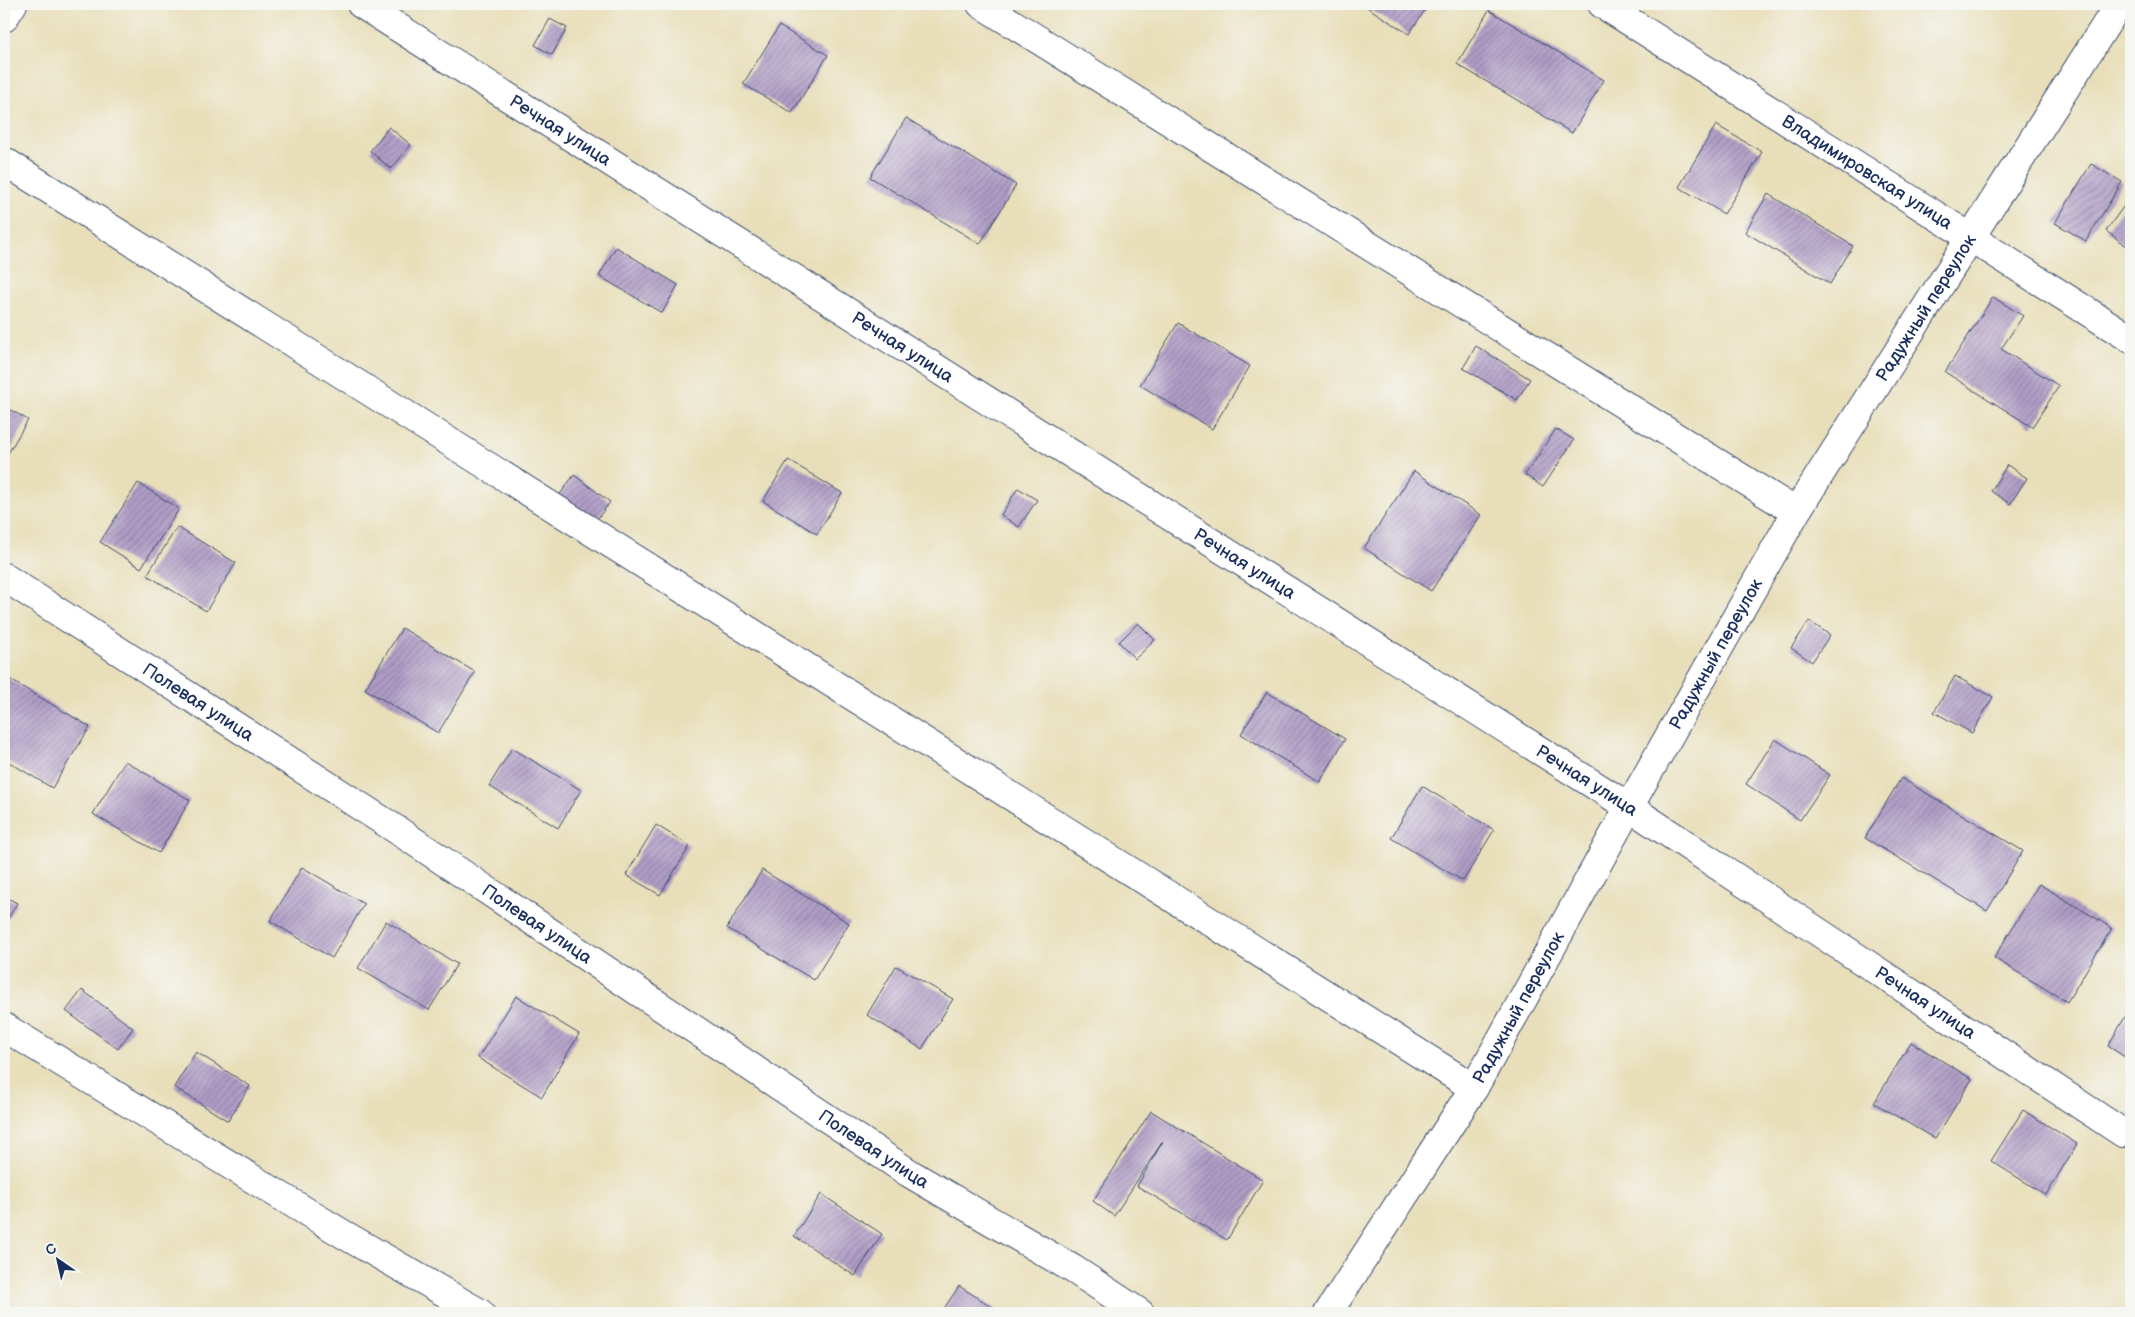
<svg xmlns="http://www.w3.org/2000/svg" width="2135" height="1317" font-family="'Balsamiq Sans',sans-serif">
<defs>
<pattern id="building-hatch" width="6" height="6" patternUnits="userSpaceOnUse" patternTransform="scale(1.25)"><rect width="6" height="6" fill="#b09dc6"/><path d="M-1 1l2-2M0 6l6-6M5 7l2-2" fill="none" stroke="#8e80a4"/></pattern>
</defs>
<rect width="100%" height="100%" fill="#f6f6f2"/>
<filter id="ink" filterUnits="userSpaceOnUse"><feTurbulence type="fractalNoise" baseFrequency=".02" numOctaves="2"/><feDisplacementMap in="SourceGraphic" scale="10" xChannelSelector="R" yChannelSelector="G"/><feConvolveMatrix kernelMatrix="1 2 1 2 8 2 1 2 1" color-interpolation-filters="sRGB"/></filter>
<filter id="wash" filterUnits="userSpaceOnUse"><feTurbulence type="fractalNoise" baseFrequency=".0096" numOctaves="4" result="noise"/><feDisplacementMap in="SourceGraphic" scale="20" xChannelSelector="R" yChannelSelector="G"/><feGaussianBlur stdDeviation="1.12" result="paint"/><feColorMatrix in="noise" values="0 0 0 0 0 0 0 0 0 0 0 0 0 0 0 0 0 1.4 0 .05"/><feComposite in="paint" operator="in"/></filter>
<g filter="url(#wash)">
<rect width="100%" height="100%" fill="#e8dfba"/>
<g id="blocks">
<g fill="url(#building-hatch)">
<path d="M1362 4H1429L1409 34Z"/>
<path d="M1489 10 1604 80 1572 133 1457 64Z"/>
<path d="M550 19 567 28 552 55 535 45Z"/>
<path d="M779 26 828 55 792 113 743 84Z"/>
<path d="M906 118 1016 185 980 244 870 177Z"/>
<path d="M1716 125 1762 152 1724 214 1679 187Z"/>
<path d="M389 127 411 145 391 169 370 151Z"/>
<path d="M2091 164 2122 182 2086 241 2055 223Z"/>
<path d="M1768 194 1853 246 1830 284 1745 232Z"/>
<path d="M2131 196V249L2106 231Z"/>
<path d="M616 247 678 285 662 313 599 276Z"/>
<path d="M1993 297 2023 316 2001 349 2059 386 2032 427 1945 372Z"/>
<path d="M1178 323 1250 366 1212 429 1140 385Z"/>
<path d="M1476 346 1530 379 1517 400 1463 368Z"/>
<path d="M4 406 28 420 4 460Z"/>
<path d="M1556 429 1574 440 1543 487 1525 475Z"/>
<path d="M788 460 842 493 817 534 763 501Z"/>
<path d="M2007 465 2027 478 2010 504 1991 491Z"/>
<path d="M1414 471 1481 515 1431 591 1364 548Z"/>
<path d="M574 475 610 502 594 523 558 497Z"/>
<path d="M138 483 179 509 141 568 100 542Z"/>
<path d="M1018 488 1037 500 1019 527 1001 515Z"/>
<path d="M177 527 236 563 206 611 147 575Z"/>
<path d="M1809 621 1830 635 1812 662 1791 648Z"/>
<path d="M1138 623 1155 640 1135 659 1119 642Z"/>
<path d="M402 628 475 672 438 733 365 689Z"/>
<path d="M4 676 90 727 52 788 4 759Z"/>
<path d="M1955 676 1993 697 1972 733 1934 712Z"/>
<path d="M1267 692 1345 739 1320 782 1241 734Z"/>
<path d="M1775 739 1830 775 1800 820 1746 784Z"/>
<path d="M512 748 581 790 558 828 489 786Z"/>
<path d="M125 761 190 800 159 853 93 814Z"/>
<path d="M1901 778 2023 851 1987 911 1865 838Z"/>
<path d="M1422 786 1494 830 1463 881 1391 838Z"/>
<path d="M656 825 690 846 660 895 626 875Z"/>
<path d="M302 867 364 904 332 958 270 921Z"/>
<path d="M762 870 849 923 814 980 727 928Z"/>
<path d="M2039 884 2112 928 2067 1002 1994 958Z"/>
<path d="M4 896 17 903 4 925Z"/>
<path d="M386 921 457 964 429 1010 358 968Z"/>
<path d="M896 966 953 999 922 1049 867 1015Z"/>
<path d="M82 990 133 1028 118 1049 66 1011Z"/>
<path d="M516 996 579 1034 542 1097 478 1058Z"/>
<path d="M2131 1007V1061L2108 1046Z"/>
<path d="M1911 1042 1972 1079 1935 1139 1874 1103Z"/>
<path d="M196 1052 250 1086 228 1121 174 1087Z"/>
<path d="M2023 1110 2077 1144 2046 1195 1991 1161Z"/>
<path d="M1151 1111 1263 1180 1227 1240 1137 1186 1163 1141 1114 1216 1093 1201Z"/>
<path d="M821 1194 882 1234 855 1276 794 1236Z"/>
<path d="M959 1286 1002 1313H941Z"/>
</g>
</g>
</g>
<g filter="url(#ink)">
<use href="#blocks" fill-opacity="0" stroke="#3a496c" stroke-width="1"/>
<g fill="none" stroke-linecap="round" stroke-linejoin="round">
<g stroke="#3a496c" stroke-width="30">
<g id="minor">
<path id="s1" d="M361 4 1629 807 2123 1133"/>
<path d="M981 4 1796 512"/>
<path id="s2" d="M1602 4 2131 339"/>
<path d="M4 18 13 4"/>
<path d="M4 161 1474 1088"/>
<path id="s3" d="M4 577 397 830 909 1173 1073 1269 1140 1313"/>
<path d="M4 1027 343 1234 480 1313"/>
<path id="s4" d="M1328 1313 1474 1088 1629 807 1796 512 2119 4"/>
</g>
</g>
<use href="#minor" stroke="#fff" stroke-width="28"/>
</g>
</g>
<g text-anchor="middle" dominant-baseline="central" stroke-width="4.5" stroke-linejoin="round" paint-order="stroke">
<g font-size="18" fill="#1b2f5e" stroke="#f6f6f2">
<text stroke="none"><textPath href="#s1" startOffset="236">Речная улица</textPath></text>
<text stroke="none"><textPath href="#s2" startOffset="314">Владимировская улица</textPath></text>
<text stroke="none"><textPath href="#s4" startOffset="1170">Радужный переулок</textPath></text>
<text stroke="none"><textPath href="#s1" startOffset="641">Речная улица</textPath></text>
<text stroke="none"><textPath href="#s1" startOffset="1046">Речная улица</textPath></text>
<text stroke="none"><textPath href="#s4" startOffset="765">Радужный переулок</textPath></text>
<text stroke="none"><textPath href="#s3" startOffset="231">Полевая улица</textPath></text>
<text stroke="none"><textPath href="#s1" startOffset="1451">Речная улица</textPath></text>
<text stroke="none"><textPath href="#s3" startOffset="636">Полевая улица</textPath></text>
<text stroke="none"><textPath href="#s1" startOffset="1856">Речная улица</textPath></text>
<text stroke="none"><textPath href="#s4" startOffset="360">Радужный переулок</textPath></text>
<text stroke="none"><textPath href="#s3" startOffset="1041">Полевая улица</textPath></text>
</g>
</g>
<rect width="2135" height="1317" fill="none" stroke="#f6f6f2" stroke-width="20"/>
<g transform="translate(58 1260) rotate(326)" stroke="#f6f6f2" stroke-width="4" paint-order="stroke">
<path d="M0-4L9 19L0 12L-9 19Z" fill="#1b2f5e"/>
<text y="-8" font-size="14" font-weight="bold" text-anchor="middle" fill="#1b2f5e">С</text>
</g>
</svg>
